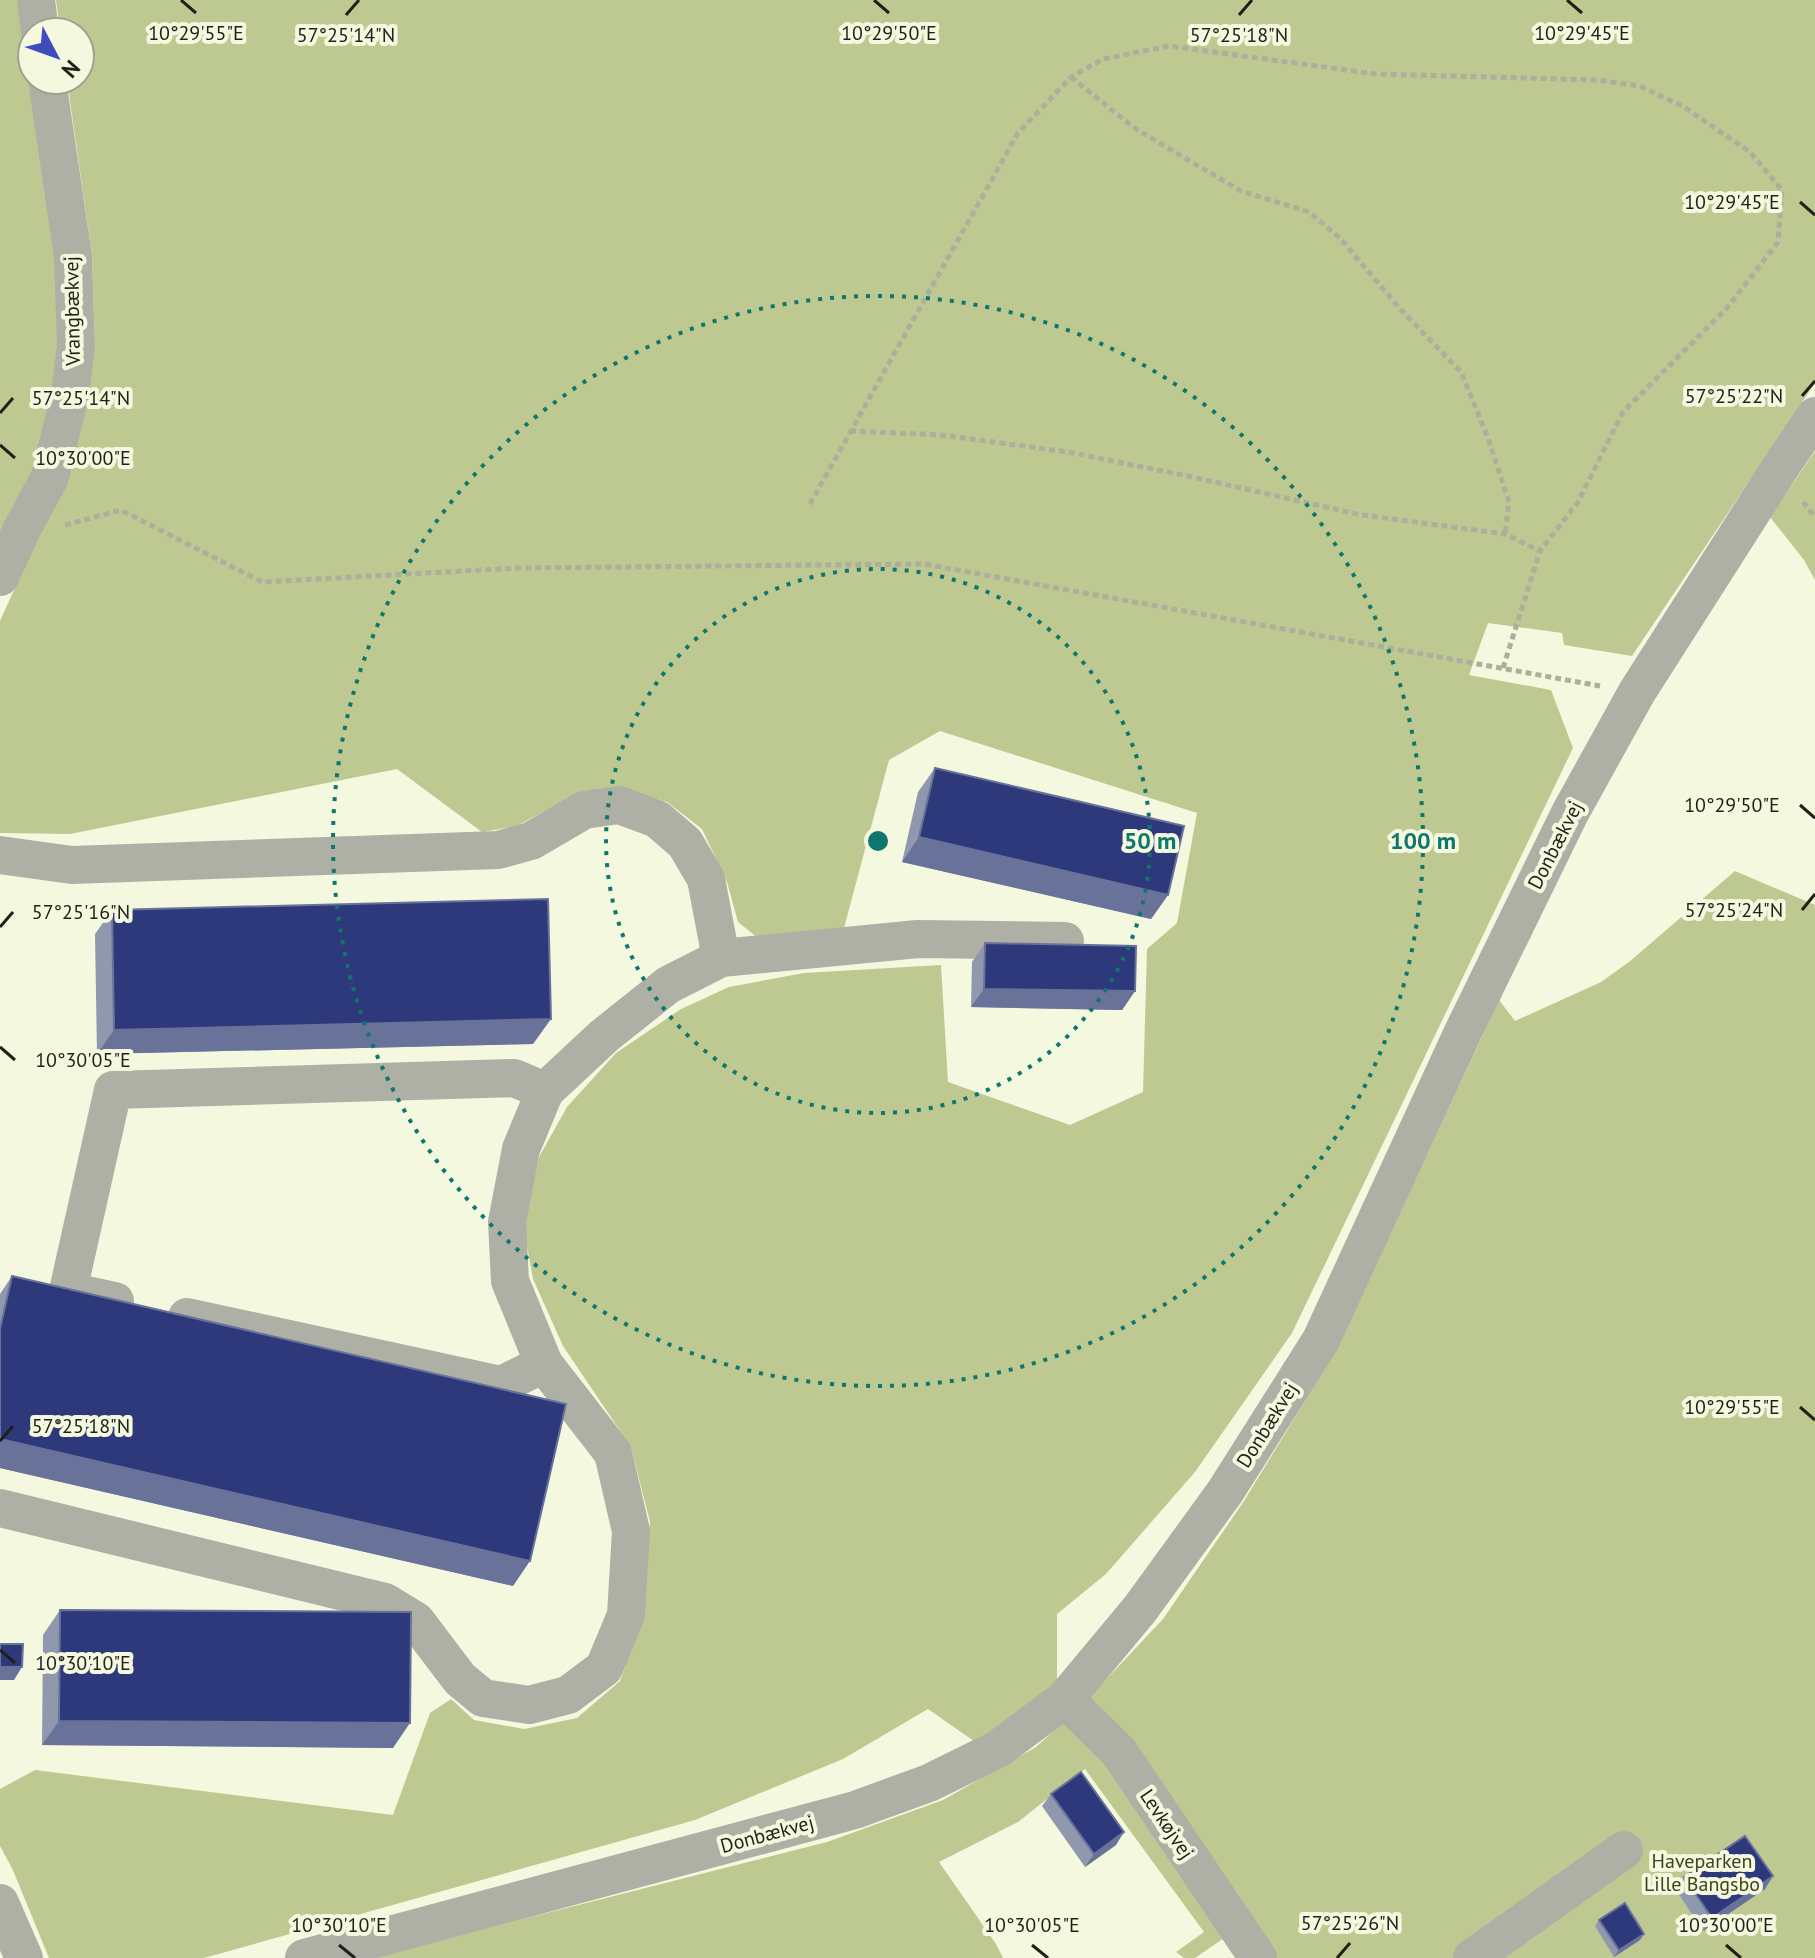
<svg xmlns="http://www.w3.org/2000/svg" width="1815" height="1958" font-family="'PT Sans',sans-serif">
<rect width="100%" height="100%" fill="#f3f8de"/>
<g fill="#bec992">
<path d="M0 0H23L32 59V80L60 251 61 345 36 478 0 556Z"/>
<path d="M56 0H1815V383L1632 656 1564 645 1562 633 1488 623 1469 675 1551 690 1573 748 1292 1333 1195 1472 1106 1574 1057 1614V1690L991 1753 928 1709 843 1759 695 1820 204 1958H49L12 1868 0 1846V1789L35 1770 393 1815 430 1713 451 1699 474 1720 524 1729 577 1718 620 1681 643 1616 650 1522 631 1447 563 1346 533 1279 523 1224 539 1157 567 1107 616 1053 681 1009 729 987 804 973 941 965 948 1082 1070 1125 1143 1092 1147 949 1177 923 1197 813 940 731 889 760 844 928 758 938 738 922 727 882 702 829 667 802 621 788 574 795 517 826 482 832 397 769 70 834 0 833V621L62 484 86 398 95 343 92 255 67 80H80V32H60Z"/>
<path d="M1815 451V580L1804 560 1770 517Z"/>
<path d="M1735 871 1815 905V1958H1270L1246 1923 1195 1958H1184L1176 1952 1204 1932 1085 1769 1018 1822 939 1862 996 1944 1003 1958H369L827 1842 943 1800 1036 1747 1084 1703 1163 1619 1244 1501 1339 1345 1499 1000 1515 1021 1601 982 1629 962Z"/>
</g>
<g fill="none" stroke-linecap="round" stroke-linejoin="round">
<g stroke="#abaf9b" stroke-width="5" stroke-dasharray="6 4" stroke-linecap="butt">
<path d="M1071 77 1133 127 1178 154 1241 191 1309 212 1340 238 1401 310 1461 372 1488 438 1509 502 1505 534"/>
<path d="M850 431 941 435 1068 452 1197 478 1362 515 1505 534 1540 551"/>
<path d="M1803 502 1815 517"/>
<path d="M810 504 1018 133 1071 77 1103 59 1169 46 1376 74 1598 80 1640 86 1684 107 1750 152 1782 190 1778 242 1727 308 1623 412 1578 502 1540 551 1503 668"/>
<path d="M65 525 121 510 262 582 518 568 924 564 1600 686"/>
</g>
<g stroke="#aeb0a5" stroke-width="38">
<path d="M36 0 40 32"/>
<path d="M0 577 22 529 50 477 70 395 76 345 73 256 47 80"/>
<path d="M0 855 72 865 498 850 531 841 584 810 619 805 657 819 685 843 706 879 721 958"/>
<path d="M545 1091 604 1036 668 985 721 958 918 939 1065 941"/>
<path d="M187 1317 501 1385 544 1364"/>
<path d="M0 1508 385 1602 416 1621 460 1679 483 1698 529 1705 568 1695 604 1668 626 1615 631 1531 613 1453 544 1364 510 1281 507 1222 521 1149 545 1091 514 1078 113 1090 68 1291 115 1301"/>
<path d="M1065 1699 1119 1752 1258 1958"/>
<path d="M0 1903 24 1958"/>
<path d="M304 1958 855 1810 929 1783 998 1749 1065 1699 1140 1609 1225 1492 1321 1340 1463 1032 1570 813 1637 692 1778 471 1815 416"/>
<path d="M1472 1958 1624 1850"/>
</g>
</g>
<g fill="#9098ad">
<path d="M935 768 1168 895 1151 919 902 862 918 792Z"/>
<path d="M112 910 533 1044 97 1054 95 934Z"/>
<path d="M985 943 1135 991 1122 1010 971 1007 972 962Z"/>
<path d="M12 1276 513 1586 0 1468V1294Z"/>
<path d="M60 1610 393 1748 42 1745 43 1635Z"/>
<path d="M1051 1794 1116 1845 1085 1867 1042 1806Z"/>
<path d="M1773 1876 1765 1889 1703 1931 1676 1890 1684 1877Z"/>
<path d="M1599 1920 1644 1934 1640 1940 1614 1957 1595 1926Z"/>
</g>
<g fill="#697299">
<path d="M919 837 1168 895 1151 919 902 862Z"/>
<path d="M984 989 1135 991 1122 1010 971 1007Z"/>
<path d="M551 1019 533 1044 97 1054 114 1030Z"/>
<path d="M0 1439 530 1561 513 1586 0 1468Z"/>
<path d="M0 1667H22L14 1680H0Z"/>
<path d="M59 1721 410 1723 393 1748 42 1745Z"/>
<path d="M1124 1832 1116 1845 1085 1867 1094 1854Z"/>
<path d="M1773 1876 1765 1889 1703 1931 1712 1918Z"/>
<path d="M1644 1934 1640 1940 1614 1957 1619 1950Z"/>
</g>
<g fill="#2e397c" stroke="#697299" stroke-width="2">
<path d="M935 768 1184 826 1168 895 919 837Z"/>
<path d="M548 899 551 1019 114 1030 112 910Z"/>
<path d="M985 943 1136 946 1135 991 984 989Z"/>
<path d="M12 1276 566 1404 530 1561 0 1439V1329Z"/>
<path d="M60 1610 411 1612 410 1723 59 1721Z"/>
<path d="M0 1644H23L22 1667H0Z"/>
<path d="M1081 1772 1124 1832 1094 1854 1051 1794Z"/>
<path d="M1745 1836 1773 1876 1712 1918 1684 1877Z"/>
<path d="M1625 1903 1644 1934 1619 1950 1599 1920Z"/>
</g>
<path fill="none" stroke="#1f2118" stroke-width="3" d="M181 0 196 13M874 0 889 13M1567 0 1582 13M346 15 359 0M1239 15 1252 0M1800 202 1815 215M1802 396 1815 381M0 413 13 398M0 445 15 458M1800 805 1815 818M1802 910 1815 894M0 927 13 912M0 1047 15 1060M1800 1407 1815 1420M0 1441 13 1426M0 1650 15 1663M339 1945 355 1958M1032 1945 1048 1958M1726 1945 1741 1958M1337 1958 1350 1943"/>
<g fill="none" stroke="#0f766e" stroke-width="4" stroke-dasharray="4 8">
<circle cx="878" cy="841" r="272"/>
<circle cx="878" cy="841" r="545"/>
</g>
<g text-anchor="middle" dominant-baseline="central" stroke-width="8" stroke-linejoin="round" paint-order="stroke">
<g font-size="20" fill="#1f2118" stroke="#f3f8de">
<text transform="translate(72 311) rotate(-91)">Vrangbækvej</text>
<text transform="translate(1555 845) rotate(-63)">Donbækvej</text>
<text transform="translate(1267 1425) rotate(-58)">Donbækvej</text>
<text transform="translate(1167 1824) rotate(56)">Levkøjvej</text>
<text transform="translate(767 1834) rotate(-15)">Donbækvej</text>
</g>
<g font-size="20" fill="#3c421d" stroke="#f3f8de">
<text x="1702" y="1861">Haveparken<tspan x="1702" dy="23">Lille Bangsbo</tspan></text>
</g>
</g>
<g font-size="20" text-anchor="middle" fill="#1f2118" stroke="#f3f8de" stroke-width="8" stroke-linejoin="round" paint-order="stroke">
<text x="196" y="40">10°29'55"E</text>
<text x="889" y="40">10°29'50"E</text>
<text x="1582" y="40">10°29'45"E</text>
<text x="346" y="42">57°25'14"N</text>
<text x="1239" y="42">57°25'18"N</text>
<text x="1732" y="209">10°29'45"E</text>
<text x="1734" y="403">57°25'22"N</text>
<text x="81" y="405">57°25'14"N</text>
<text x="83" y="465">10°30'00"E</text>
<text x="1732" y="812">10°29'50"E</text>
<text x="1734" y="917">57°25'24"N</text>
<text x="81" y="919">57°25'16"N</text>
<text x="83" y="1067">10°30'05"E</text>
<text x="1732" y="1414">10°29'55"E</text>
<text x="81" y="1433">57°25'18"N</text>
<text x="83" y="1670">10°30'10"E</text>
<text x="1350" y="1930">57°25'26"N</text>
<text x="339" y="1932">10°30'10"E</text>
<text x="1032" y="1932">10°30'05"E</text>
<text x="1726" y="1932">10°30'00"E</text>
</g>
<circle cx="878" cy="841" r="12" fill="#0f766e" stroke="#f3f8de" stroke-width="4"/>
<g font-size="24" text-anchor="middle" font-weight="bold" fill="#0f766e" stroke="#f3f8de" stroke-width="8" stroke-linejoin="round" paint-order="stroke">
<text x="1150" y="849">50 m</text>
<text x="1423" y="849">100 m</text>
</g>
<g transform="translate(56 56) rotate(131)"><circle r="38" fill="#f3f8de" stroke="#9ea28f" stroke-width="2"/>
<path d="M0-6L14 30L0 20L-14 30Z" fill="#3e4cc0"/>
<text y="-12" font-size="22" font-weight="bold" text-anchor="middle" fill="#1f2118">N</text>
</g>
</svg>
